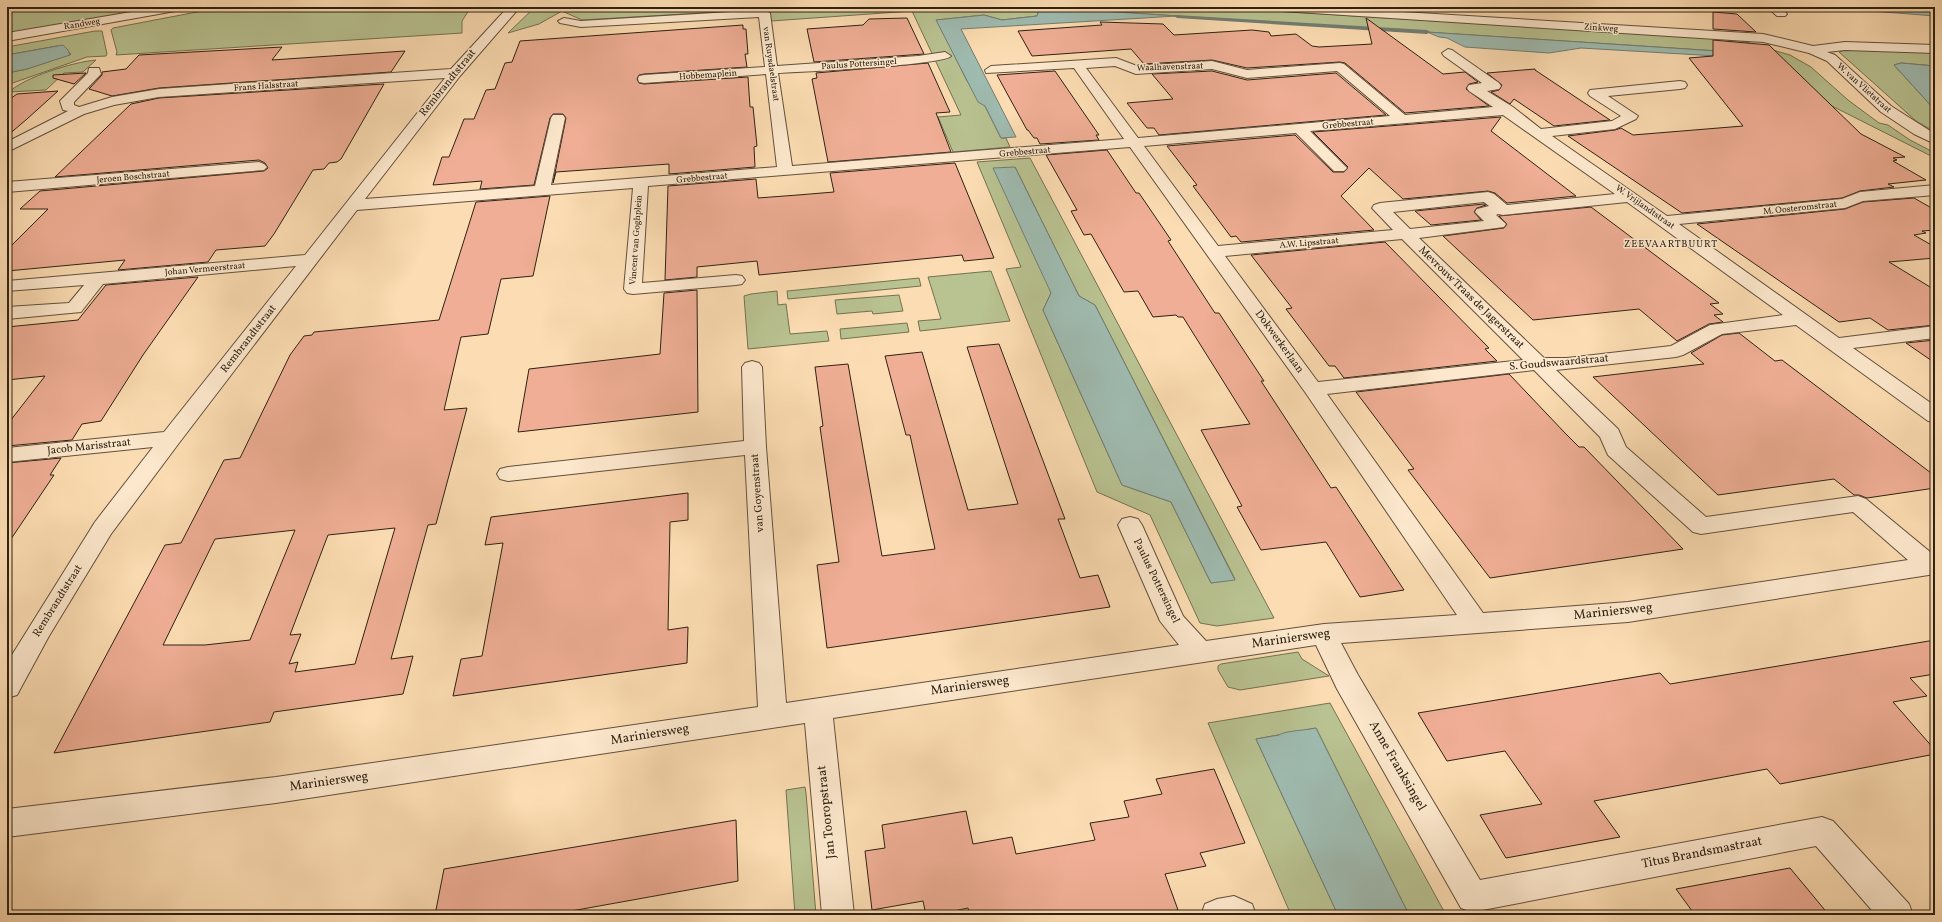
<svg xmlns="http://www.w3.org/2000/svg" width="1942" height="922" font-family="Vollkorn,serif">
<rect width="100%" height="100%" fill="#fcdcb2"/>
<filter id="stains"><feTurbulence type="fractalNoise" baseFrequency=".005" numOctaves="4"/><feColorMatrix values="0 0 0 0 .2 0 0 0 0 .09 0 0 0 0 .02 0 0 0 .5 -.17"/></filter>
<radialGradient id="worn" r=".72"><stop offset=".6" stop-color="#630" stop-opacity="0"/><stop offset="1" stop-color="#630" stop-opacity=".3"/></radialGradient>
<g fill="#b9c291" stroke="#747252" fill-rule="evenodd">
<path d="M7 7H160L7 34Z"/>
<path d="M223 7H471L462 21V33L116 55 117 52 111 30 113 28Z"/>
<path d="M535 7H1211L1739 40 1790 55 1811 67 1848 100 1879 123 1888 125 1910 140 1935 153V158L1832 106 1822 104 1764 54 1040 7 1037 16 1002 20 984 15 937 20 967 81 985 106 1001 138H1006L1010 147 953 152 938 117 961 115 912 11 771 21 769 9 582 20 562 11 539 24 508 33Z"/>
<path d="M95 31H102L107 54 106 56 87 57 7 85V73L27 69 71 54 57 46 7 55V47Z"/>
<path d="M1850 48 1935 53V66L1901 63 1894 65 1935 110V132L1916 121 1839 52Z"/>
<path d="M96 60 83 72 64 73 46 90 9 92C25 77 73 62 96 60Z"/>
<path d="M1030 158 1274 618 1217 626 1200 623 1150 515 1097 492 1006 269 1021 267 977 162ZM1015 167 1079 296 1095 305 1235 579 1211 583 1171 502 1122 485 1043 310 1051 293Z"/>
<path d="M991 271 1010 321 920 331 918 321 941 319 928 277Z"/>
<path d="M919 278 921 286 788 299 787 291Z"/>
<path d="M777 291 778 305 786 304 790 334 827 331 829 341 748 349 744 296 751 294Z"/>
<path d="M899 295 903 311 873 314 872 311 837 314 835 300Z"/>
<path d="M907 323 909 332 841 339 840 329Z"/>
<path d="M1298 652 1302 659 1329 676 1240 690 1228 687 1218 670V666L1221 664Z"/>
<path d="M1330 703 1446 915H1409L1316 728 1256 739 1338 915H1291L1208 723Z"/>
<path d="M805 787 806 793 816 915H795L786 790Z"/>
</g>
<g fill="#9fbbb0" stroke="#727e72">
<path d="M1040 7 1177 16 961 29 1016 137 1001 138 985 106 978 102 936 20 984 15 1002 20 1037 16Z"/>
<path d="M1820 7H1935V16Z"/>
<path d="M1427 32 1764 54 1768 59 1581 48 1549 53 1465 47 1447 38 1439 37Z"/>
<path d="M63 45 68 50 70 55 27 69 7 73V55Z"/>
<path d="M1901 63 1935 66V110L1894 65Z"/>
<path d="M1015 167 1079 296 1095 305 1235 580 1211 583 1171 502 1122 485 1043 310 1051 293 993 168Z"/>
<path d="M1316 728 1409 915H1338L1256 739 1279 735C1283 731 1308 730 1316 728Z"/>
</g>
<g fill="none" stroke-linecap="round" stroke-linejoin="round">
<path fill="#727e72" fill-rule="evenodd" d="M1175 15 1427 30 1430 32 1427 34 1177 18 1174 16Z"/>
</g>
<g fill="#efae95" stroke="#2e2214" fill-rule="evenodd">
<path d="M1713 12 1737 14 1756 32 1713 29Z"/>
<path d="M907 18 924 54 814 62 807 29 863 25 869 19Z"/>
<path d="M1366 18 1443 74 1465 72 1478 82 1469 84 1466 89 1489 106 1405 113 1345 63 1340 62 1247 68 1212 60 1144 64 1131 49 1032 56 1018 31 1102 25 1100 22 1163 24 1174 35 1252 30 1269 32 1271 36 1296 34 1312 46 1319 47 1372 44Z"/>
<path d="M743 25V29H746L748 54H745L747 67 644 74 639 75 637 79 639 83 644 84 748 77 750 107H753L757 146 754 147 755 167 669 174V164L556 172 553 183 566 118 563 114H553L550 118 534 185 480 189 482 181 433 185 442 157H449L464 119H474L486 90 495 89 505 63 512 62 520 41Z"/>
<path d="M1713 40 1769 45 1861 134 1905 157 1893 158 1897 160 1893 161 1926 180 1888 184 1894 187 1860 191 1842 198 1682 213 1568 136 1615 130 1621 128 1633 135 1743 126 1689 58 1713 56Z"/>
<path d="M282 47 272 60 405 51 391 72 159 88 112 96 89 89 102 75V72L126 69 139 55Z"/>
<path d="M928 63 950 112 936 113 951 152 828 162 812 79 817 78 816 73Z"/>
<path d="M1535 69V70L1610 120 1554 126 1514 99 1510 104 1491 92 1499 90 1502 85 1487 73Z"/>
<path d="M1055 71 1099 135H1096L1099 140 1040 144 1037 138H1034L1028 130H1027L997 75Z"/>
<path d="M1212 71 1247 80 1336 73 1386 115 1159 135 1154 128H1147L1127 103 1173 99 1152 74Z"/>
<path d="M86 73 74 84 53 78V75Z"/>
<path d="M384 84 341 159 337 162 329 163 324 169 313 170 274 234 265 246 216 250 208 262 118 270 125 260 7 271V250L48 209H20L40 191 264 171 268 168 265 163 259 160 55 177 131 104 159 98Z"/>
<path d="M58 91 27 119 7 136V101L17 94Z"/>
<path d="M1501 117 1491 131 1576 196 1507 203 1495 193 1488 191 1403 199 1369 168 1341 196 1374 230 1241 242 1236 236 1231 237 1193 186 1197 185 1167 146 1295 135 1333 172H1344L1348 167 1313 132Z"/>
<path d="M1107 150 1136 193H1139L1171 240 1168 241 1211 307 1215 313H1219L1264 381H1261L1331 488 1336 487 1404 590 1360 597 1326 542 1261 550 1237 507 1242 506 1201 430 1250 424 1183 317H1178L1176 315 1153 317 1138 291 1124 292 1091 234 1084 235 1071 211 1077 210 1046 155Z"/>
<path d="M955 163 994 258 964 261 962 255 759 275 757 261 697 267V277L665 280 668 186 756 179 758 198 798 195 834 192 830 173Z"/>
<path d="M550 196 533 276 501 279 488 334 461 337 444 410 467 408 436 524 428 525 391 659 413 656 403 694 274 712 270 722 54 753 165 545 181 543 224 460 240 458 290 355 304 336 312 335 314 332 439 320 476 202ZM395 528 355 664 295 672 298 662 289 664 301 634 290 635 328 535ZM295 530 250 640 205 645H163L215 539Z"/>
<path d="M1914 198 1935 210V230L1922 231 1926 233 1914 235 1935 247V258L1889 262 1935 290V325L1888 330 1870 318 1839 322 1697 224 1845 209 1863 202Z"/>
<path d="M1484 204 1486 205 1477 208 1474 212 1481 220 1431 225 1415 211Z"/>
<path d="M1591 207 1719 303 1710 304 1723 314 1714 315 1723 322 1709 324 1677 341 1639 309 1533 320 1443 236 1504 228 1507 224 1499 216Z"/>
<path d="M1385 242 1489 348 1485 349 1497 361 1344 378 1335 366H1329L1286 309 1292 308 1251 255Z"/>
<path d="M198 277 143 355 101 421 82 424 72 440 7 446V425L45 376 7 380V327L78 320 106 285Z"/>
<path d="M697 290 698 412 518 432 529 369 660 354 664 293Z"/>
<path d="M1739 333 1775 361 1782 360 1935 476V488L1867 498 1859 495H1854L1834 479 1718 495 1593 377 1704 364 1691 353 1722 335Z"/>
<path d="M1935 340V363L1906 343Z"/>
<path d="M999 344 1065 519H1058L1080 578 1098 575 1110 607 827 648 817 565 839 562 820 427 823 426 815 367 848 364 882 556 935 549 910 435H906L885 356 922 352 968 510 1018 504 967 347Z"/>
<path d="M1509 374 1565 433 1579 447H1584L1683 549 1490 578 1408 470 1414 469 1356 392Z"/>
<path d="M61 458 50 475H54L7 545V463Z"/>
<path d="M688 493V520L670 522 668 630 688 627 687 663 453 696 461 659 482 656 503 543 485 545 491 517Z"/>
<path d="M1935 640V674L1910 678 1927 696 1893 702 1935 750V754L1780 784 1767 769 1594 801 1620 837 1506 858 1480 815 1542 804 1505 751 1447 761 1418 713 1660 673 1670 684Z"/>
<path d="M1214 769 1245 843 1200 853 1206 866 1165 874 1178 910 1152 915H970L968 908 935 915H926L923 901 872 910 865 851 885 848 882 825 966 811 973 844 1012 837 1016 854 1095 840 1090 823 1129 817 1124 801 1162 794 1156 779Z"/>
<path d="M736 820 738 881 549 915H435L444 869Z"/>
<path d="M1790 868 1829 915H1695L1676 889Z"/>
</g>
<g fill="none" stroke-linecap="round" stroke-linejoin="round">
<g stroke="#62503c" stroke-width="2">
<g id="minor">
<path d="M161 7H187L181 10 7 41V33Z"/>
<path d="M508 7H520L460 76 365 199 535 186 551 118 553 115H563L565 118 551 185 777 167 766 74 644 83 639 82 638 79 639 76 644 75 765 67 759 17 581 27 560 23 558 21 564 18 581 21 764 10 770 13 777 66 918 56 945 52 951 56C945 65 800 72 778 73L792 166 1124 139 1074 68 986 73 985 70 991 66 1116 58 1137 66 1212 61 1247 70 1340 63 1344 64 1405 115 1493 107 1469 91 1467 88 1469 85 1482 83 1444 56 1442 53 1448 49 1452 50 1499 83 1501 86 1499 89 1487 91 1513 107 1541 129 1612 121 1621 116 1590 96 1588 93 1590 90 1680 81 1685 82 1687 85 1685 88 1680 89 1608 96 1638 116 1636 119 1615 129 1552 136 1667 216 1842 199 1860 192 1935 185V195L1863 201 1845 208 1679 224 1839 338 1935 326V338L1853 348 1935 406V422L1928 421 1796 325 1722 334 1683 355 1676 357 1556 370 1618 429 1626 447 1706 517 1858 496 1866 499 1935 556V574L1628 622 1341 643 1358 675 1480 880 1822 817 1833 821 1909 904 1913 915H1876L1816 846 1472 912 1461 908 1337 689 1316 645 833 718 854 915H822L805 723 276 803 7 837V809L276 777 758 707 745 455 508 481 500 479 497 474 500 469 508 467 744 441 742 367 745 363 752 361 759 363 762 367 766 447 786 703 1179 645 1160 621 1118 525 1122 519 1130 517 1138 519 1142 525 1183 616 1206 641 1324 624 1457 615 1305 392 1130 147 648 186 642 283 736 275 742 276 745 280 742 284 736 285 633 294 627 293 624 289 633 188 357 210 179 443 111 534 49 636 17 695 7 698V663L95 522 153 447 7 462V448L164 432 296 266 103 284 81 312 7 319V307L69 303 84 285 7 291V281L305 255 445 78 159 97 114 105 84 114 7 152V142L68 111 63 110 60 101 88 73 89 68H99L101 74 74 102V105L79 107 112 97 159 89 451 69ZM1115 66 1136 74 1212 69 1247 78 1337 71 1390 116 1138 138 1086 68ZM1503 115 1615 194 1507 205 1494 194 1488 192 1380 203 1374 205 1372 208 1393 230 1218 246 1144 146 1296 133 1334 171H1344L1347 168 1310 131ZM1484 202 1489 206 1477 209 1475 212 1484 221 1410 229 1393 212ZM1627 202 1783 315 1710 325 1671 346 1567 358H1544L1419 238 1504 227 1506 224 1496 215 1498 214 1503 215ZM1402 239 1523 360 1318 382 1225 256ZM1534 370 1600 437 1608 455 1693 532 1701 534 1853 512 1908 560 1628 602 1483 613 1327 394Z"/>
<path d="M1259 7H1320L1763 34 1813 46 1845 42 1935 45V53L1845 50 1827 52 1835 55 1891 106 1935 134V144L1914 134 1881 112 1827 61 1809 53 1763 42 1265 10Z"/>
<path d="M1767 7H1780L1787 14 1785 16H1777Z"/>
<path d="M259 162 264 164 267 167 264 170 7 192V182Z"/>
<path d="M1234 896 1252 904 1256 915H1201L1205 904 1217 899Z"/>
</g>
</g>
<use href="#minor" fill="#fde8cd" fill-rule="evenodd"/>
</g>
<g text-anchor="middle" dominant-baseline="central" stroke-width="3" stroke-linejoin="round" paint-order="stroke">
<g font-size="9" fill="#2e2214" stroke="#fde8cd">
<text transform="translate(82 24) rotate(-9)">Randweg</text>
<text transform="translate(1601 28) rotate(4)">Zinkweg</text>
<text transform="translate(771 64) rotate(82)">van Ruysdaelstraat</text>
<text transform="translate(859 64) rotate(-4)">Paulus Pottersingel</text>
<text transform="translate(1170 67) rotate(-2)">Waalhavenstraat</text>
<text transform="translate(708 75) rotate(-4)">Hobbemaplein</text>
<text transform="translate(266 86) rotate(-4)">Frans Halsstraat</text>
<text transform="translate(1864 88) rotate(42)">W. van Vlietstraat</text>
<text transform="translate(1348 124) rotate(-5)">Grebbestraat</text>
<text transform="translate(1025 152) rotate(-5)">Grebbestraat</text>
<text transform="translate(133 177) rotate(-5)">Jeroen Boschstraat</text>
<text transform="translate(702 178) rotate(-5)">Grebbestraat</text>
<text transform="translate(1645 207) rotate(35)">W. Vrijlandtstraat</text>
<text transform="translate(1800 208) rotate(-6)">M. Oosteromstraat</text>
<text transform="translate(636 240) rotate(-86)">Vincent van Goghplein</text>
<text transform="translate(1309 243) rotate(-5)">A.W. Lipsstraat</text>
<text transform="translate(205 269) rotate(-5)">Johan Vermeerstraat</text>
</g>
<g font-size="10" letter-spacing="1" fill="#2e2214" stroke="#fde8cd">
<text x="1671" y="244">ZEEVAARTBUURT</text>
</g>
<g font-size="11" fill="#2e2214" stroke="#fde8cd">
<text transform="translate(448 83) rotate(-51)">Rembrandtstraat</text>
<text transform="translate(1471 298) rotate(44)">Mevrouw Traas de Jagerstraat</text>
<text transform="translate(249 339) rotate(-52)">Rembrandtstraat</text>
<text transform="translate(1279 342) rotate(54)">Dokwerkerlaan</text>
<text transform="translate(1559 363) rotate(-5)">S. Goudswaardstraat</text>
<text transform="translate(89 447) rotate(-6)">Jacob Marisstraat</text>
<text transform="translate(758 493) rotate(-94)">van Goyenstraat</text>
<text transform="translate(1156 581) rotate(64)">Paulus Pottersingel</text>
<text transform="translate(58 601) rotate(-58)">Rembrandtstraat</text>
</g>
<g font-size="13" fill="#2e2214" stroke="#fde8cd">
<text transform="translate(1613 612) rotate(-6)">Mariniersweg</text>
<text transform="translate(1291 639) rotate(-8)">Mariniersweg</text>
<text transform="translate(970 686) rotate(-8)">Mariniersweg</text>
<text transform="translate(650 735) rotate(-9)">Mariniersweg</text>
<text transform="translate(1397 766) rotate(60)">Anne Franksingel</text>
<text transform="translate(329 782) rotate(-8)">Mariniersweg</text>
<text transform="translate(827 812) rotate(-96)">Jan Tooropstraat</text>
<text transform="translate(1702 853) rotate(-11)">Titus Brandsmastraat</text>
</g>
</g>
<rect width="1942" height="922" fill="none" stroke="#fcdcb2" stroke-width="24"/>
<rect x="8" y="8" width="1926" height="906" fill="none" stroke="#2e2214" stroke-width="2"/>
<rect x="12" y="12" width="1918" height="898" fill="none" stroke="#2e2214"/>
<rect width="100%" height="100%" filter="url(#stains)"/>
<rect width="100%" height="100%" fill="url(#worn)"/>
</svg>
